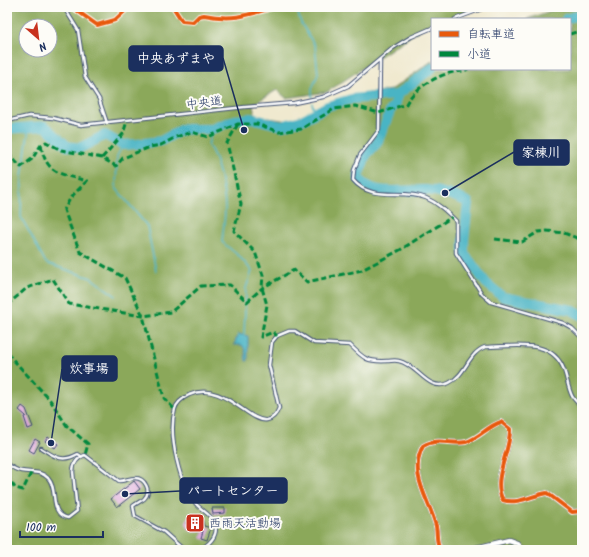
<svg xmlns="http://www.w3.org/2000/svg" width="589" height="557" font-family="Kalam,'Klee One',sans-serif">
<rect width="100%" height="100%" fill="#fdfcf7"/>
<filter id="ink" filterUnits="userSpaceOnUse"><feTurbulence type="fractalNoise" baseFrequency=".025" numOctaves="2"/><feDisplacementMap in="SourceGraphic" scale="8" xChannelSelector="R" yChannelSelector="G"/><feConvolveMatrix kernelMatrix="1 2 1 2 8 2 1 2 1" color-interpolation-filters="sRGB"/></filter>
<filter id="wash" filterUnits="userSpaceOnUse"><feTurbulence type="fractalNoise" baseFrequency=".012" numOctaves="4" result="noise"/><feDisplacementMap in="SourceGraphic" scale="16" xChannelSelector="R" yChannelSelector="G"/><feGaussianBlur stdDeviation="0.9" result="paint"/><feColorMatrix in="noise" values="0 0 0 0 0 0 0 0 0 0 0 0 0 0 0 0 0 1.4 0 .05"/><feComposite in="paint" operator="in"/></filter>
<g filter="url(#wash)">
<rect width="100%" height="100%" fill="#f0e9cf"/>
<path fill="#8ba85a" stroke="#536c5c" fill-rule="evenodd" d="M7 7H480L446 19H432V24L424 27 327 92 286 98 277 90 253 104 255 116 288 121 350 96 391 90 432 61V69H570V19H527L562 7H582V550H7ZM26 26H50V50H26Z"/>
<path fill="#48b4c4" stroke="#327291" d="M238 334 248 336V361H246L245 350 242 345H234Z"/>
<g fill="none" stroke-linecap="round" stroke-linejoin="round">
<g stroke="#48b4c4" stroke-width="1.5">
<path d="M296 7 301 23 315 46 318 74 312 89V97"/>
<path d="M312 103 315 113"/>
<path d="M29 127 22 177 21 217 46 263 91 278 116 296"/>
<path d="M212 129 208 145C217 157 225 192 225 208 225 219 223 231 222 242L239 256 252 271 246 288 244 335"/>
<path d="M123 145 117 156 116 188 147 226 156 271"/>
</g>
<g stroke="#48b4c4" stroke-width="10">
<path d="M566 19 582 14"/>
<path d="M432 68 397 95 396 103 390 111 384 127 377 143 366 155 358 177C372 198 404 189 426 190 440 191 455 196 468 202L464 241V253L486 283 503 297 572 310 582 316"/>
<path d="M7 129 45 126 67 146 80 148 105 135 123 145 137 144 161 141 183 129H212L235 120 251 118 282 126 302 120 328 106 352 99 397 95"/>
</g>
</g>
<g id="blocks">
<g fill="#daa0d8">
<path d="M22 406 26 409 33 427 28 429 24 417 26 416 19 410Z"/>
<path d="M48 437 58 444 55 448 45 441Z"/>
<path d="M35 439 40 442 34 453 29 450Z"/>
<path d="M134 481 140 489 117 507 111 499Z"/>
<path d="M212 508H225V513L213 514Z"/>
<path d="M193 515H198L202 518 204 526 211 528 207 540 201 538 203 531H192L188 528 186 523 188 518Z"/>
</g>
</g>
</g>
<g filter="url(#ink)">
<use href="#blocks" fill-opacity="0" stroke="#3b4b6f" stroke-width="1"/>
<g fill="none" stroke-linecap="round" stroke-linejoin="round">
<g stroke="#3b4b6f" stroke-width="4.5">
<g id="lane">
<path d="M58 7 65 9 78 30 85 77 99 99 107 123"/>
<path d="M455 19 487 7"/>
<path d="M380 60 379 130 360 155 354 170 353 180C372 203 402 188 426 198 438 203 447 212 456 221V253L482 294 491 302 563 323 572 328 582 338"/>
<path d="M7 121 29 116 53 118 81 125 245 107 294 103 323 97 348 86 393 48 411 37 432 28"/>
<path d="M41 448C55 457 62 463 78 454L81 456"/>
<path d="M7 464C11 467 16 470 21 471 31 473 40 470 48 478 59 490 48 514 68 518L77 511 73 472C73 464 77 458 85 455L119 481C125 481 129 478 135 478 145 478 152 491 144 499 141 501 137 503 133 506L135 516 164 532 184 550"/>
<path d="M199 550C208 545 219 537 215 524 212 515 203 511 197 505 179 486 168 435 175 409 177 402 183 398 189 395 223 380 248 423 267 420 273 419 277 413 279 408L269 365 272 342 277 336 289 331H295L314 343 350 345C364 359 367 362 387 361 391 361 395 360 399 361 418 365 428 393 449 383 466 375 468 353 485 347 513 347 552 337 564 370 567 378 568 388 572 396 574 400 579 404 582 408"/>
</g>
</g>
<g stroke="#3b4b6f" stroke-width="6">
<g id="street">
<path d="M441 550C435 542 438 535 436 526 429 499 408 474 423 446 437 437 451 445 466 442 479 438 488 426 501 422L510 429C511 451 491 480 503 500 517 505 533 495 547 493L572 512 582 511"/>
<path d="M467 550 509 540 517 543 523 550"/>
</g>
</g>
<use href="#lane" stroke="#fff" stroke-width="2.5"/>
<use href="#street" stroke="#fff" stroke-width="4.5"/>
<g stroke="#00873e" stroke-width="3" stroke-dasharray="6 3" stroke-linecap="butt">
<path d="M570 34 582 30"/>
<path d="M238 124 227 143 241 204 234 231 255 252 263 275 262 288 267 305 261 337 273 332 277 336"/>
<path d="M41 145C46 175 62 174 87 181L71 197 64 210 80 252 125 278 143 316 164 398 175 410"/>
<path d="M7 156 9 155 21 167 32 159 41 145 46 142 61 150 102 158 116 166 123 158 150 147 161 145 176 137 192 132 208 137 238 124H257L279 132 301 129 334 109 355 106 379 113 406 104C414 88 437 76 453 72 459 71 463 72 468 69"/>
<path d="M102 158 123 134 127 121"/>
<path d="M495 239 522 242 538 232 547 231 564 233 582 240"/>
<path d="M7 305 27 288 53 279 69 304 143 316 171 312 201 286 230 285 247 302 262 288 294 270 307 282 362 270 400 250 452 217"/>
<path d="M7 353 50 400 67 426 88 444 85 455"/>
<path d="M7 475 15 488 23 490 32 471"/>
</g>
<g stroke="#fdfcf7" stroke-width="6">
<g id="cycleway">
<path d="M72 7 97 25 115 20 129 7"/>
<path d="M173 7 182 21 193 22 199 16 204 15C233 21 248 15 275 7"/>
<path d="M441 550C435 542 438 535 436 526 429 499 408 474 423 446 437 437 451 445 466 442 479 438 488 426 501 422L510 429C511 451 491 480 503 500 517 505 533 495 547 493L572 512 582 511"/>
</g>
</g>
<use href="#cycleway" stroke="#e8590c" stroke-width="4"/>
</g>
</g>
<defs>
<g id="building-square" transform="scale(1)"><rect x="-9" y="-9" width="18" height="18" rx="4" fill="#c8321e" stroke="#fdfcf7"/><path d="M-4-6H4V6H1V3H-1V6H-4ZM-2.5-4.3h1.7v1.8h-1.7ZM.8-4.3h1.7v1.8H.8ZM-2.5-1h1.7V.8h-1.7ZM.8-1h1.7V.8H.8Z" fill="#fff"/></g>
</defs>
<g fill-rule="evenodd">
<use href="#building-square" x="195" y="523"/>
</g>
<g text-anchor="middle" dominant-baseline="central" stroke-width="4" stroke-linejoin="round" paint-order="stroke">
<g font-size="12" fill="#1b2f5e" stroke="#fdfcf7">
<text transform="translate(204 103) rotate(-7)">中央道</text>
</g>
<g font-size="12" fill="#1b2f5e" stroke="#fdfcf7" text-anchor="start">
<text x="209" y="523">西雨天活動場</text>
</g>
</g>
<path fill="none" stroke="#1b2f5e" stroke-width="1.5" d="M244 130L223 58M445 193L514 152M51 443L62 369M125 494L180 491"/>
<g fill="#1b2f5e" stroke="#fdfcf7" stroke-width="1.5">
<circle cx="244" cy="130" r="4"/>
<circle cx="445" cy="193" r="4"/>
<circle cx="51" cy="443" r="4"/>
<circle cx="125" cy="494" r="4"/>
</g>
<g fill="#1b2f5e" stroke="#1b2f5e" stroke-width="1.5">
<rect x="129" y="46" width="94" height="25" rx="4"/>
<rect x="514" y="140" width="55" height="25" rx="4"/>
<rect x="62" y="356" width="55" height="25" rx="4"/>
<rect x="180" y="478" width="107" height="25" rx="4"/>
</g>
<g font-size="13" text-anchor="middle" font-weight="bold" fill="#fff">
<text x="176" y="63">中央あずまや</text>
<text x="541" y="157">家棟川</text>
<text x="89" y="373">炊事場</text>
<text x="233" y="495">パートセンター</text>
</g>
<rect width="589" height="557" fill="none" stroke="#fdfcf7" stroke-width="24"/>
<rect x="431" y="18" width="140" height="52" fill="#fdfcf7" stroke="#a3aaba"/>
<rect x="439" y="31" width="20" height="6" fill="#e8590c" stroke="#a3aaba"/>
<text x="467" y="38" font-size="12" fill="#1b2f5e">自転車道</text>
<rect x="439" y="51" width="20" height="6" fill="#00873e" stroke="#a3aaba"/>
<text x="467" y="58" font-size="12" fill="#1b2f5e">小道</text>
<g transform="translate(38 38) rotate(152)"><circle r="19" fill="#fdfcf7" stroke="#a3aaba"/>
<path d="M0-3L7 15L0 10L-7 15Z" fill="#c8321e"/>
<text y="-6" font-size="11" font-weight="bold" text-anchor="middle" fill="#1b2f5e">N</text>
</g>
<path d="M20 531v6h83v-6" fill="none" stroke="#1b2f5e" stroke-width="2"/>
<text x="26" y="531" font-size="12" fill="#1b2f5e" stroke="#fdfcf7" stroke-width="3" paint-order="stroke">100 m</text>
</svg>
